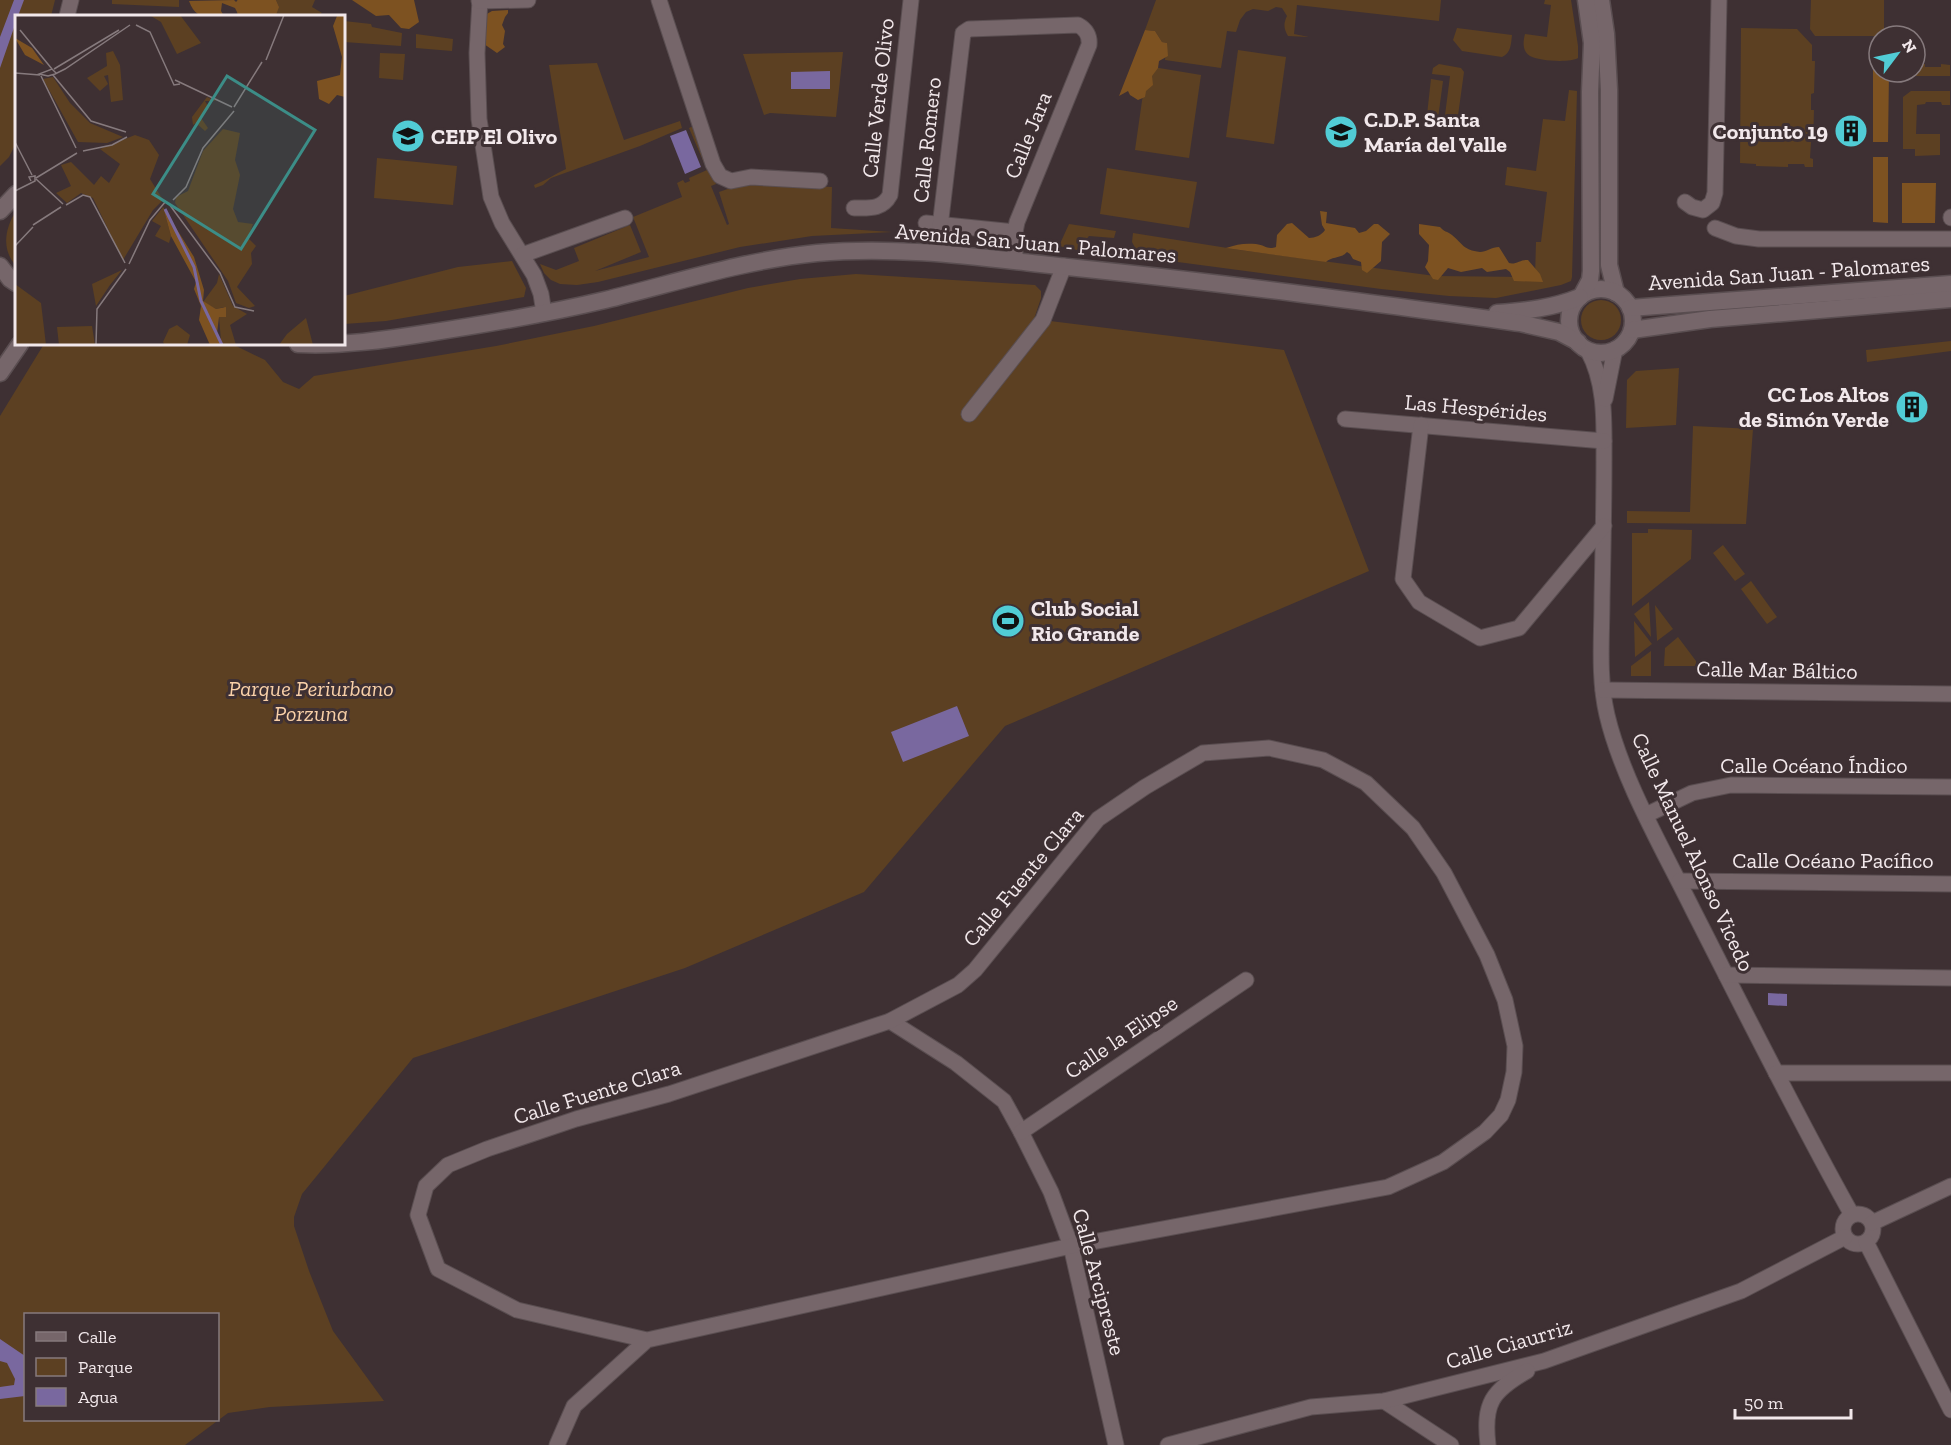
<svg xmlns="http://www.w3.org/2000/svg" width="1951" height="1445" font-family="'Zilla Slab',serif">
<rect width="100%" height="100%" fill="#3e3033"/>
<g fill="#5c4022" fill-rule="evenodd">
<path d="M0 0H55L51 16H16V143L9 157 0 166Z"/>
<path d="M112 0H179V7L112 4Z"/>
<path d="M237 0H273L279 7 276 0H315L312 7 322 13 317 16H237Z"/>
<path d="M1156 0H1441L1439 21 1297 5 1294 34 1309 37 1288 36C1284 29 1283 24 1287 16L1282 8 1276 7 1268 11 1253 9 1246 12 1240 20 1236 32 1227 31 1221 68 1165 60 1167 43 1162 42 1155 31 1145 30Z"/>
<path d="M1545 0H1571L1578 46V58C1570 63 1538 61 1530 56 1522 51 1523 42 1525 34L1547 37 1551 5 1544 4Z"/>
<path d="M1811 0H1884V36H1815L1810 29Z"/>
<path d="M344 21 371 24 372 27 402 33 401 46 344 42Z"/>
<path d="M1457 28 1512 35C1511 44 1511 53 1502 57L1462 51 1453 40Z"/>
<path d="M1741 28 1797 29 1812 45V61H1815L1814 93 1811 94V110H1814L1813 142H1811L1810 158 1813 159V167H1805L1804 164H1788V167L1756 166V164L1740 163Z"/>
<path d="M416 34 453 39 452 51 416 48Z"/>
<path d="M1238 50 1286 57 1274 144 1226 137Z"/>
<path d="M843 52 836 117 770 113 764 115 743 54Z"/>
<path d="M380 53 405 54 403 80 379 78Z"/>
<path d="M597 63 624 140 680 121 682 128 640 146 551 178 543 185 535 188 534 185C545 181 555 174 566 169L549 65Z"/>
<path d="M1439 64 1461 68 1464 72 1456 130 1450 129 1444 123 1450 76 1432 74 1433 68Z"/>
<path d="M1915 64H1925V67H1941V64L1950 65V76H1913L1908 72H1915Z"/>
<path d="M1147 66 1201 75 1189 158 1135 150Z"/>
<path d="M1431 79 1443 81 1437 126 1426 124Z"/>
<path d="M1569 90 1577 91 1572 277 1571 281 1561 285 1496 298 1449 296 1381 289 1140 257 1132 242 1133 233 1240 250 1435 276 1535 277 1536 242H1541L1547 192 1505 185 1507 167 1536 171 1543 119 1565 121Z"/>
<path d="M1911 91H1950V105H1942L1941 102H1926L1925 104 1917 105 1916 134H1940V155L1915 156V149H1903V97Z"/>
<path d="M696 125 716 184 711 186 727 225 729 224 719 192 745 183 832 187 831 228 892 232 812 236 740 247 598 282 577 285 560 284 551 280 544 273 540 264 556 270 579 261 574 248 630 225 641 252 595 271 649 257 633 217 682 197 677 183 683 180 685 183 690 181 689 178 707 170 689 128Z"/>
<path d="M1462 140 1491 144 1489 155 1473 153V149L1461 148Z"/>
<path d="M377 158 457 166 453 205 374 198Z"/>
<path d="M1107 168 1197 182 1189 228 1100 214Z"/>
<path d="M16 211V266C1 249 5 228 16 211Z"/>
<path d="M1069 224 1116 231 1114 238 1089 236 1077 250 1059 246Z"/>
<path d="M512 261 526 288 524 297 386 321 344 324V296L458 267Z"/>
<path d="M856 274 1035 285 1041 291V298L1034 319 1284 350 1369 571 1005 726 864 892 685 968 413 1058 302 1194 294 1217V1226L309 1271 333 1331 384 1401 270 1407 228 1413 185 1445H0V416L44 344H232L265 360 283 382 299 389 314 376 496 346 594 326 748 288 800 279ZM26 1314H218V1420H26Z"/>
<circle cx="1601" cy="320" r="20"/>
<path d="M1951 341V351L1867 362 1866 350Z"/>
<path d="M1679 368 1676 425 1626 428 1627 380 1636 371Z"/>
<path d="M1693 426 1753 429 1746 524 1627 523V511L1690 512Z"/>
<path d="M1648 529 1692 530 1691 559 1632 606V533H1648Z"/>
<path d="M1723 545 1745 574 1735 581 1713 553Z"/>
<path d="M1751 581 1777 617 1767 624 1741 589Z"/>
<path d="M1649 602 1651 637 1634 614Z"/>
<path d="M1655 605 1673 629 1657 641V640Z"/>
<path d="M1634 621 1652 644 1635 657Z"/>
<path d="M1678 637 1696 661V666H1664L1665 648Z"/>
<path d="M1651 651V676H1631V666Z"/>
</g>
<g fill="#7d5221">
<path d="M234 0 236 2 238 0H276L279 7 276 15 272 16H239L235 8 222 3 221 11 224 16C206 17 196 20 189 1Z"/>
<path d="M352 0H414L419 22 409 29 401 28 389 15 376 16Z"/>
<path d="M508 10V13L505 17 502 25 505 31 503 44 505 47 497 53 484 44 485 15 492 11Z"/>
<path d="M1145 30 1155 31 1162 42 1167 43 1168 56 1159 61 1158 68 1152 76 1153 85 1146 91 1145 97 1138 100 1130 95 1128 91 1119 96Z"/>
<path d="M1873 58H1879V72H1889L1888 142H1873Z"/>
<path d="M1873 157H1888V223L1873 222Z"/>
<path d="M1902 183H1936L1935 223H1902Z"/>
<path d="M1320 211 1327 212 1326 223 1355 228 1359 233 1366 231 1374 224H1378L1390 234 1382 242 1381 261 1367 273 1362 270 1361 262 1353 259 1350 254 1347 252C1341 259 1332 256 1326 262L1226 248C1237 244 1245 243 1256 244 1265 245 1267 250 1276 247L1277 235 1287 224 1292 223 1309 238C1315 238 1322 235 1325 230L1322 225Z"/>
<path d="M1419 224 1440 227C1444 232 1447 231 1452 235 1463 244 1463 250 1480 252 1486 252 1492 247 1499 247L1509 263C1516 265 1521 259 1528 260L1540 274 1543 282 1514 281 1510 272 1506 269 1487 272 1482 268 1461 272 1448 268 1438 280 1433 279 1425 267 1428 261 1429 245 1419 234Z"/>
</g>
<g fill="#79689f">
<path d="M14 0H24L18 16H16V22L0 68V37Z"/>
<path d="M830 71V89H791V72Z"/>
<path d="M686 130 701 167 685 174 670 136Z"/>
<path d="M957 706 969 736 903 762 891 732Z"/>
<path d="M1768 993 1787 994V1006L1768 1005Z"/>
<path d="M0 1339 25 1356V1396L0 1399V1387L14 1385 15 1379 7 1363 0 1361Z"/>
</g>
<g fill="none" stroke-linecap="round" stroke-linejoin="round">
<g stroke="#5a4e51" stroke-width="17">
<g id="minor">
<path d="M480 0 477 53 479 119 491 197 502 223 534 275 541 294 544 313"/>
<path d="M659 0 713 164 720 176 731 181 751 177 820 181"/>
<path d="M479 1 528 0"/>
<path d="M67 16 71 0"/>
<path d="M1685 202 1692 207 1703 210 1712 203 1715 193 1719 0"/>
<path d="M854 208C869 208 882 210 890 195L911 0"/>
<path d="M1951 217V218"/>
<path d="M926 223 1015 232"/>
<path d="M1715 228 1736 236 1759 239H1951"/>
<path d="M937 252 963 33 969 29 1078 25C1086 29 1090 36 1089 45L1017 222 1015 232V259"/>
<path d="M522 255 625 218"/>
<path d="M1588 351C1606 384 1604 422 1604 460 1604 506 1603 552 1602 599 1602 637 1598 677 1607 715 1622 779 1664 851 1693 910 1745 1012 1796 1115 1852 1215"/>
<path d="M1605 399 1615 349"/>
<path d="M969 414 1043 320 1064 266"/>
<path d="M1345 419 1604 441"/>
<path d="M1421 425 1403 579 1419 602 1480 638 1519 628 1604 526"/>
<path d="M1603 690 1951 694"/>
<path d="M1646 815 1692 793 1731 785 1951 787"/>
<path d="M1679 881 1951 884"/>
<path d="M1726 975 1951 978"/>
<path d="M890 1021 956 1063 1004 1101 1021 1132 1051 1192 1071 1246 1116 1445"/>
<path d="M1776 1073H1951"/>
<path d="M1021 1132 1246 980"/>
<circle cx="1858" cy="1229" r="15"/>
<path d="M1872 1223 1951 1186"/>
<path d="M1866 1242 1951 1410"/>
<path d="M1384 1401 1451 1445"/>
<path d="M557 1445 574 1406 647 1340 1071 1246 1388 1187 1443 1162 1485 1132 1501 1115 1508 1100 1514 1072 1515 1046 1505 1000 1487 955 1444 873 1413 828 1366 783 1323 760 1269 748 1203 753 1145 787 1098 819 975 970 958 985 890 1021 669 1094 576 1119 487 1149 448 1165 426 1186 418 1215 438 1269 517 1310 647 1340"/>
<path d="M1168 1445 1311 1407 1384 1401 1544 1361 1741 1291 1845 1237"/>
<path d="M1488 1445C1483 1403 1492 1391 1527 1371"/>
</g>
</g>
<g stroke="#5a4e51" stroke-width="19">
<g id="tertiary">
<path d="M1601 0 1606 34 1609 90V265L1616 293"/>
<path d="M0 211 16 194"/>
<path d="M0 266 10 279 16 283"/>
<circle cx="1601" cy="321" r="32"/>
<path d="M1583 293 1590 280 1591 271 1590 92 1592 43 1586 0"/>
<path d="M1630 308 1951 284"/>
<path d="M1497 313C1526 311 1553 308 1580 297"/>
<path d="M1632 330 1710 319 1951 299"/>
<path d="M298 344C342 346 385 340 428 333 487 324 546 314 605 300 675 283 745 260 817 253 905 245 990 259 1077 268 1225 283 1372 303 1520 323L1559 332 1578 342"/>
<path d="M0 373 20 344"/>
</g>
</g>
<use href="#minor" stroke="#76666a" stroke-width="15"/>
<use href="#tertiary" stroke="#76666a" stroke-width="16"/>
</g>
<defs>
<g id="building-disc" transform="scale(1.725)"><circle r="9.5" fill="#51ccd5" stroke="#3e3033"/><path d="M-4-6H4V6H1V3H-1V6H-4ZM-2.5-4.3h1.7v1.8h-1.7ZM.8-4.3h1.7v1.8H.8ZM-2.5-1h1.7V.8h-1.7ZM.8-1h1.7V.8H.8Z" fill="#111"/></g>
<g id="school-disc" transform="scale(1.725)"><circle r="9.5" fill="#51ccd5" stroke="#3e3033"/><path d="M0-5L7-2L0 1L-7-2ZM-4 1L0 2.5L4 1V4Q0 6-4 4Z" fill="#111"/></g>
<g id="stadium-disc" transform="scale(1.725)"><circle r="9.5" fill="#51ccd5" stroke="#3e3033"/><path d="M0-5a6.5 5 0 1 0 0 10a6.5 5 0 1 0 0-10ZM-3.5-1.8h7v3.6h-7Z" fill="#111"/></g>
</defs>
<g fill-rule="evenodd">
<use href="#building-disc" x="1851" y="131"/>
<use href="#school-disc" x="1341" y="132"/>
<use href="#school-disc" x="408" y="136"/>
<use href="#building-disc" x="1912" y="407"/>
<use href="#stadium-disc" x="1008" y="621"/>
</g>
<g text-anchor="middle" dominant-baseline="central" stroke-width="6" stroke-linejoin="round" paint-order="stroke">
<g font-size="22" fill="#f2e8eb" stroke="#3e3033">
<text transform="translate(878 98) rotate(-84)">Calle Verde Olivo</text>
<text transform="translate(1028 135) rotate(-68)">Calle Jara</text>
<text transform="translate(927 140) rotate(-84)">Calle Romero</text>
<text transform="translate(1036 243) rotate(5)">Avenida San Juan - Palomares</text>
<text transform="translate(1789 273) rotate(-4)">Avenida San Juan - Palomares</text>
<text transform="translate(1476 408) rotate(5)">Las Hespérides</text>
<text transform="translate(1777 670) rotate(1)">Calle Mar Báltico</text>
<text x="1814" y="765">Calle Océano Índico</text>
<text transform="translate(1693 852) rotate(65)">Calle Manuel Alonso Vicedo</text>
<text x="1833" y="860">Calle Océano Pacífico</text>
<text transform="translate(1023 877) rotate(-50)">Calle Fuente Clara</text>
<text transform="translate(1121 1037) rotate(-34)">Calle la Elipse</text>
<text transform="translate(597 1092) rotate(-17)">Calle Fuente Clara</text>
<text transform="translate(1099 1282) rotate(75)">Calle Arcipreste</text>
<text transform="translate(1509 1344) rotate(-16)">Calle Ciaurriz</text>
</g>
<g font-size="22" font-weight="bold" fill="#f2e8eb" stroke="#3e3033" text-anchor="start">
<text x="1364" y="119">C.D.P. Santa<tspan x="1364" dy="25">María del Valle</tspan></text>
<text x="1828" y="131" text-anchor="end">Conjunto 19</text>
<text x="431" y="136">CEIP El Olivo</text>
<text x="1889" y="394" text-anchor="end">CC Los Altos<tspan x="1889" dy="25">de Simón Verde</tspan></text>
<text x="1031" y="608">Club Social<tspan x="1031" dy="25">Rio Grande</tspan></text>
</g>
<g font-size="22" font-style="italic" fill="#f9d0a8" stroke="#3e3033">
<text x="311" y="688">Parque Periurbano<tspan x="311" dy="25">Porzuna</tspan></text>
</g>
</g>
<g transform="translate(15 15)">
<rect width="330" height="330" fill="#3e3033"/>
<path d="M165 0 186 28 162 39 146 7 136 1ZM98 36 105 50 108 85 96 87 93 60 89 61 93 69 85 76 72 63 92 51 91 38ZM38 62 55 88 75 108 108 122 92 128 63 127 28 64ZM192 82 201 86H190L194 93 186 103 193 113 190 116 181 108 178 110 177 102ZM208 114 225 118 220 145 225 160 218 194 223 207 238 209 233 223 241 231 236 238 237 249 222 272 240 291 234 293 221 288 213 266 160 188 161 182 173 176 188 136ZM120 120 134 125 144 140 135 164 148 185 138 195 108 245 78 183 66 178 52 188 41 178 56 171 46 150 56 147 79 170 86 161 94 168 105 149 85 134ZM148 192 156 221 154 228 140 221 146 211 137 206ZM107 255 95 270 81 291 77 269ZM204 259 218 291 232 299 215 310 221 330H208L206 326 204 302 209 292 201 294 188 287 202 268ZM0 269 26 288 31 330H0ZM291 303 298 330H264L272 319ZM162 310 175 320 172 330H150L148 327 154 314ZM77 311 80 330H44L42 312Z" fill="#5c4022"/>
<path d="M329 0 330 82 322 80 314 89 304 84 302 66 325 60 327 42 318 11 322 1ZM0 23 17 33 29 50 10 40ZM148 192 179 242 189 275 188 286 201 294 211 292V302H204L202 318 208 330H195L184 305 186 291 179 274 181 267 156 221Z" fill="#7d5221"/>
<path fill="none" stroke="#79689f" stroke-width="3" d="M150 194 179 252 186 286 207 330"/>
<path fill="none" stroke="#867a7d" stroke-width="1.5" d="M121 10 135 17 159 70 165 69M5 15 37 54M251 45 269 0M39 54 104 15M0 58 25 60M41 58 37 54 24 59 33 61 40 59 50 54 115 10M38 60 76 106 111 117M26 61 61 133M160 65 217 92M219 92 247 47M0 127 17 160M68 136 97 130 112 122M21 163 62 138M21 164 48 189M0 176 20 166V161L14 162 16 166M158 185 171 172 188 133 219 96M154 189 205 258 220 292 239 296M51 190 68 180 75 182 110 248M18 210 46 192M0 231 18 212M114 249 135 205 151 186M81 330 82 294 111 254"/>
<path fill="#3c8d87" fill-opacity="0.15" stroke="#3c8d87" stroke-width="3" d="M212 61 300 115 226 234 138 179Z"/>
<rect width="330" height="330" fill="none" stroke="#f2e8eb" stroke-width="3"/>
</g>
<rect x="24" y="1313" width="195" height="108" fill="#3e3033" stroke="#867a7d" stroke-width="1.5"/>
<rect x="36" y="1332" width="30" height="9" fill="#76666a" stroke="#867a7d" stroke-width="1.5"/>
<text x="78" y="1343" font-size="18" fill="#f2e8eb">Calle</text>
<rect x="36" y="1358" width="30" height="18" fill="#5c4022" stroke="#867a7d" stroke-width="1.5"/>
<text x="78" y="1373" font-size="18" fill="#f2e8eb">Parque</text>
<rect x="36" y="1388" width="30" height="18" fill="#79689f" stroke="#867a7d" stroke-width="1.5"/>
<text x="78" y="1403" font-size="18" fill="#f2e8eb">Agua</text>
<g transform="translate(1897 54) rotate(58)"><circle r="28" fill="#3e3033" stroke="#867a7d" stroke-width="1.5"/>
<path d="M0-4.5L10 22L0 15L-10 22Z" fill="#51ccd5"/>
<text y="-9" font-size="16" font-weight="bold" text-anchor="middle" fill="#f2e8eb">N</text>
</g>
<path d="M1735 1409v9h116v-9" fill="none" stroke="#f2e8eb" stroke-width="3"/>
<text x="1744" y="1409" font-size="18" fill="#f2e8eb" stroke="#3e3033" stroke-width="4.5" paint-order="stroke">50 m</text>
</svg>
